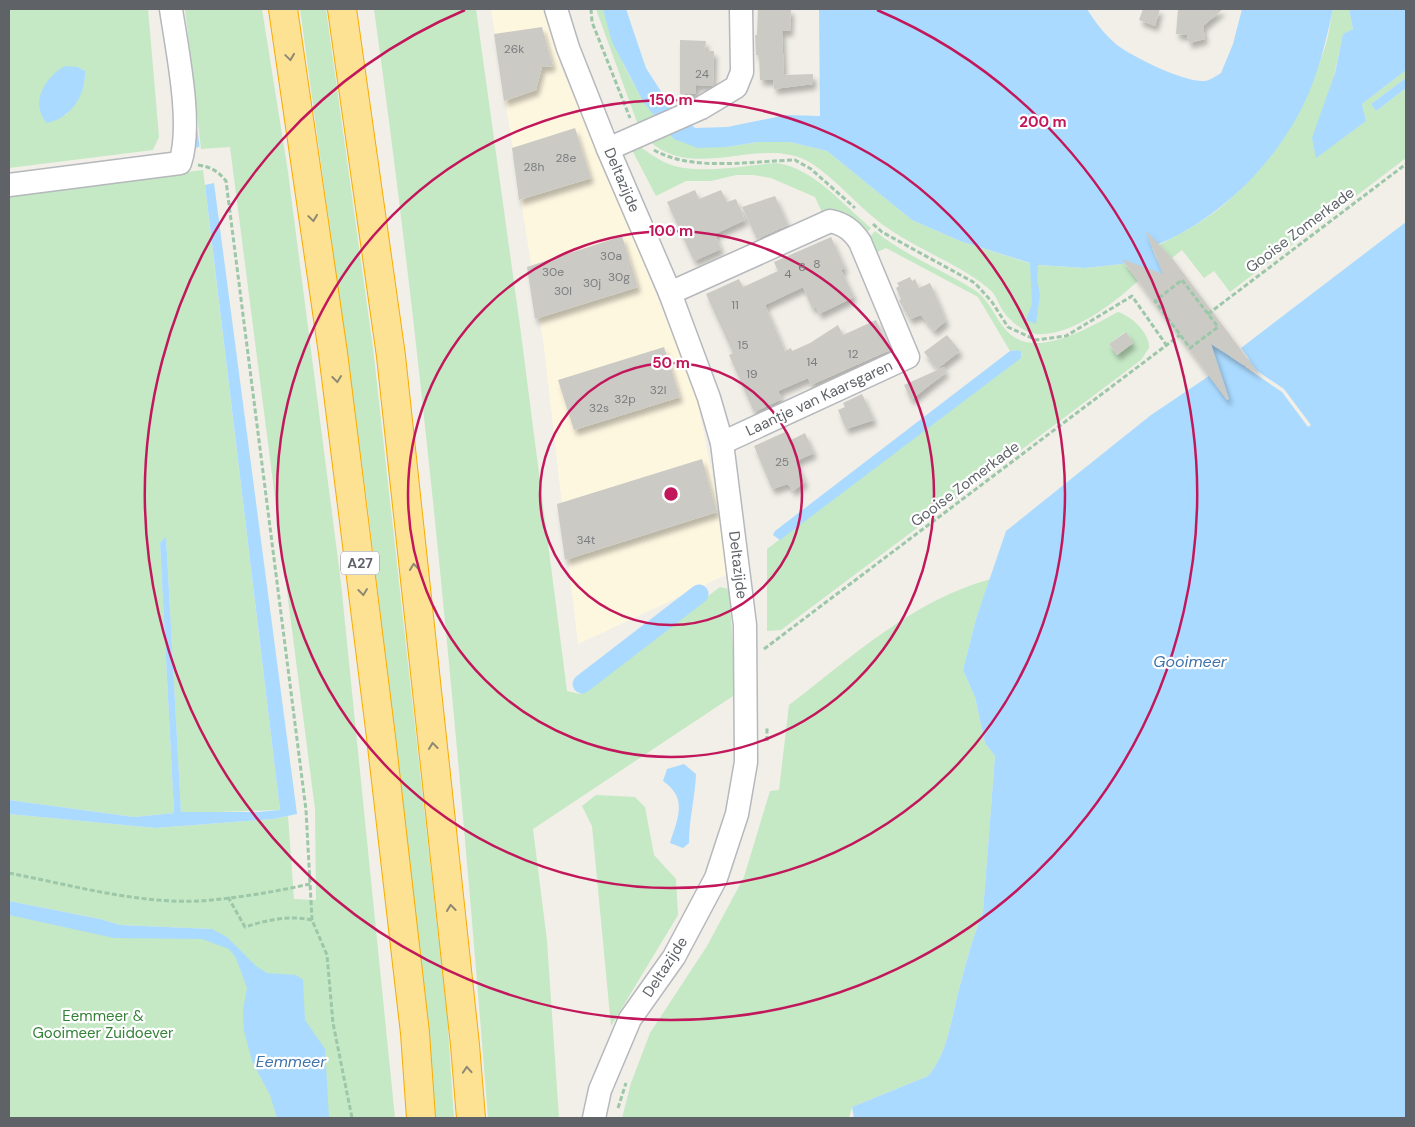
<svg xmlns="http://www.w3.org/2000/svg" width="1415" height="1127" font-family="'DM Sans',sans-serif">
<defs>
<filter id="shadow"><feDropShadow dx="3" dy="5.5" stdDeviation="2.5" flood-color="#0004"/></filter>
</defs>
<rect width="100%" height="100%" fill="#f1efe8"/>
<path fill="#fef7e0" d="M491 9H549L560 65 630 227 696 395 732 572 578 644 544 347Z"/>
<g fill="#c5e8c5" fill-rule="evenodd">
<path d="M9 9H148L159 137 153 150 9 168ZM78 67 85 71C86 89 77 103 65 116Z"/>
<path d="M185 9H262L288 172 341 583 395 1118H9V913L91 930 212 929 120 925 100 919 9 901V814L156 828 273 819 288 816 294 899 316 900 315 809 230 147 201 149Z"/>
<path d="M300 9H326L373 348 447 1015 454 1118H436L395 736 368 509Z"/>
<path d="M374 9H476L520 326 567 691 580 694 720 587 729 589 736 694 533 829 547 941 559 1118H488C459 748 425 377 374 9Z"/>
<path d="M596 9H603C614 48 631 86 657 118L638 125Z"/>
<path d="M1333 9H1349L1353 29 1343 35 1316 157 1366 121 1362 104 1406 70V78L1371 104 1376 111 1406 88V158L1230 292 1214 271 1204 278 1182 250 1172 258 1159 245C1183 232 1207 220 1227 202 1273 161 1305 108 1324 50 1329 37 1330 22 1333 9Z"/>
<path d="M668 131 726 147 758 142H790L827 151 912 220 960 241 1035 265 1085 268 1131 263 1126 265 1138 281C1114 303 1071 337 1036 334 1024 333 1010 321 1003 311 998 304 996 294 989 289 961 265 923 252 892 231 862 212 840 182 811 163 763 133 695 184 648 140Z"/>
<path d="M640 147C648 152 657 159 666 163 696 176 745 165 777 163 815 169 843 205 871 228L863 237 824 217 815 197 771 178 753 175H736L711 181H686L656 196 632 150Z"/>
<path d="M203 170 280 810 181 813 166 536 160 543 174 813 134 817 9 800V194Z"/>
<path d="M875 231C904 255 941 269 973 289 991 300 995 320 1009 333 1037 360 1091 326 1118 312 1131 316 1150 333 1149 348L1141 360 781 630 767 631V549L1022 355 1018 350 1010 351 978 297 886 248 871 255 866 242ZM1125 332 1133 343 1117 355 1109 344Z"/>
<path d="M991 579 976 619 963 670 975 697 985 743 995 756 983 912C971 941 964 971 956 1001 950 1027 946 1055 928 1076L852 1107 849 1118H622L631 1083 650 1033 707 946 744 877 770 791 779 790 789 705C852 657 913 600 991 579Z"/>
<path d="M596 795 635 797 645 807 654 855 676 879 678 915 611 1026 592 826 582 806Z"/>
</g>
<g fill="#aadaff">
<path d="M603 9H626L646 68 669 104 695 128 727 127 786 115 820 116 819 9H1087C1095 22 1105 35 1117 45 1133 57 1183 82 1204 81 1209 81 1216 76 1221 73L1233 44 1242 9H1333C1327 36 1321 63 1310 90 1282 158 1221 220 1152 247L1156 258 1231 357 1244 366 1249 359 1241 348 1406 222V1118H854L852 1107 928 1076C946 1055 950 1027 956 1001 964 971 971 941 983 912L995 756 985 743 975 697 963 670 976 619 1006 531 1151 415 1209 376 1215 384 1131 263 1085 268 1038 265 1037 279 1040 294 1036 324 1026 320 1032 304 1030 263 960 241 912 220 827 151 790 142H758L726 147 698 148 674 139 644 103 612 42Z"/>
<path d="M1349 9H1406V70L1362 104 1366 121 1316 158 1312 138 1335 73 1343 34 1353 29Z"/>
<path d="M65 66 78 67 85 71C86 95 71 118 47 123 29 103 45 77 65 66Z"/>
<path d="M1406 78V88L1376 111 1371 104Z"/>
<path d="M214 183 297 814 273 819 156 828 9 814V800L134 817 174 813 160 543 166 536 181 812H258L280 810 205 185Z"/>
<path d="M1018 350 1021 352V358L780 540 773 535 775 531 1010 351Z"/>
<path d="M684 764 696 774C695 798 689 819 689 843L683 848 670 843C678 818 688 798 663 781L667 769Z"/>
<path d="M9 901 100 919 120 925 212 929 227 937 256 966 267 973 296 975 303 980 305 1020 325 1049 329 1118H277L270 1095 252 1061 244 1031 243 1010 247 988 236 958 229 949 202 939 114 938 9 915Z"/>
</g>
<path fill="#f1efe8" d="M1247 364 1284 389 1311 425 1308 427 1282 392 1245 367Z"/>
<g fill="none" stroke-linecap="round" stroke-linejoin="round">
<path stroke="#aadaff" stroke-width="5" d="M195 131 197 145"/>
<path stroke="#aadaff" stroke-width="19" d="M582 684 699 594"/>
</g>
<g fill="#cccac5" filter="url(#shadow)">
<path d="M758 9H791L790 31H782L784 75 813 74V84L774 89 773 80H760L759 55H756L755 35H757Z"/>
<path d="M1143 9H1160L1155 26 1139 20Z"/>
<path d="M1178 9H1223L1203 26 1205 39 1189 43 1187 35 1176 34Z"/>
<path d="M542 27 553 66 542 67 536 90 504 101 494 34Z"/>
<path d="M680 40 706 41 705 51H714L713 86 696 85V94H680Z"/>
<path d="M575 128 591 178 519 200 512 148Z"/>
<path d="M695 190 699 199 721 190 727 202 736 199 745 220 715 234 721 249 694 261 667 202Z"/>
<path d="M775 196 788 225 757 239 742 207Z"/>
<path d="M1145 230 1172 258 1260 375 1211 344 1229 399 1227 400 1122 259 1163 274Z"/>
<path d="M622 236 638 287 535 319 527 267Z"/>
<path d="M831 237 845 268 841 270 854 297 819 314 816 307 812 308 803 287 765 305 785 351 791 348 792 351 810 343 838 325 843 335 876 320 890 350 811 385 808 378 778 391 782 399 754 412 729 355 733 353 706 294 739 279 743 287 778 271 774 262Z"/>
<path d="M910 277 912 281 915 279 919 288 930 283 938 301 946 321 934 331 921 315 910 319 899 301 901 299 896 288 899 286 897 283Z"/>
<path d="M1126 332 1133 343 1117 355 1109 344Z"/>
<path d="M947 335 960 351 937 369 924 352Z"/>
<path d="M664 347 680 397 574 430 558 380Z"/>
<path d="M944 367 946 372 911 400 904 385Z"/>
<path d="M862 394 874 420 846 429 838 410 845 407 843 403Z"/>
<path d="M785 432 789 441 805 433 814 453 796 461 805 482 793 491 788 484 772 489 754 446Z"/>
<path d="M702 459 717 512 565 560 557 504Z"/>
</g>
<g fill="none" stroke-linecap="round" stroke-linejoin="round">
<g stroke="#b5b8bc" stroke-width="25">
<g id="minor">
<path d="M556 9 568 48 608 149 670 293 709 398 722 443 745 625 746 762 737 814 716 878 674 957 630 1019 600 1090 594 1118"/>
<path d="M608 149 701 108 736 87 742 72 741 9"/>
<path d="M9 185 180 163C193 125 177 50 171 9"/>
<path d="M670 293 830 221C844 224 852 230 860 242L908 357 722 443"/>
</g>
</g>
<g stroke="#f9ab00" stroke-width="30">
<g id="highway">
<path d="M283 9 333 353 381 737 415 1033 421 1118"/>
<path d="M342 9 391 356 465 1045 471 1118"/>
</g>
</g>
<g stroke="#9cc7a9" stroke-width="3" stroke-dasharray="5 2.5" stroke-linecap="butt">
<path d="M591 9 592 22 630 118"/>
<path d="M654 150C692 172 752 161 795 160L811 169 855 208"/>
<path d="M198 165C211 167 218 171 226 181L306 810 312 920 327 955 333 1023 352 1118"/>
<path d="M873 224 882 232 975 283 992 302 1008 327 1036 340 1066 336 1132 296 1167 346"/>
<path d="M1182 280 1218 327 1190 348 1155 301Z"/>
<path d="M1208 314 1406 164"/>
<path d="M764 649 1180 335"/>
<path d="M767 741V728"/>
<path d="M9 873C71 885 137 904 201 901 237 898 274 892 310 884"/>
<path d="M228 897 245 927C267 920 289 915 312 920"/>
<path d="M618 1108 626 1083"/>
</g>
<use href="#minor" stroke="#fff" stroke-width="22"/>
<use href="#highway" stroke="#fde293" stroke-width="28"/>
</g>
<defs><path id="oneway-chevron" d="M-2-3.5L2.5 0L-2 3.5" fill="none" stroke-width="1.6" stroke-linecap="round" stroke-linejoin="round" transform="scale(1.25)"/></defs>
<g stroke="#8e8975">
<use href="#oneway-chevron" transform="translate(290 57) rotate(82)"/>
<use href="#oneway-chevron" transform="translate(313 218) rotate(82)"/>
<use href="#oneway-chevron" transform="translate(337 379) rotate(83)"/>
<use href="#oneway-chevron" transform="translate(414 567) rotate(-96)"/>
<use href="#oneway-chevron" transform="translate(363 592) rotate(83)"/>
<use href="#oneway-chevron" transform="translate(433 746) rotate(-96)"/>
<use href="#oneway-chevron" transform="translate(451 908) rotate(-96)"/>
<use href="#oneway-chevron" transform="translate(467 1070) rotate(-94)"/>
</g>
<g fill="none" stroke="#c2185b" stroke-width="2.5">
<circle cx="671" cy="494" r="131"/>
<circle cx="671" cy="494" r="263"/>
<circle cx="671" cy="494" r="394"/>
<path d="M877 10A526 526 0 1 1 465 10"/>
</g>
<g text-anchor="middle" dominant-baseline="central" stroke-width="4.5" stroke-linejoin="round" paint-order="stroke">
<g font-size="12" fill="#7a7d7f">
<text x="514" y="49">26k</text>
<text x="702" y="74">24</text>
<text x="566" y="158">28e</text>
<text x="534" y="167">28h</text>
<text x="611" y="256">30a</text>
<text x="817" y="264">8</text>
<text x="802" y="267">6</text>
<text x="553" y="272">30e</text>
<text x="788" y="274">4</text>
<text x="619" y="277">30g</text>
<text x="592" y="283">30j</text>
<text x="563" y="291">30l</text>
<text x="735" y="305">11</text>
<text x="743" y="345">15</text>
<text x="853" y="354">12</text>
<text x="812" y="362">14</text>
<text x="752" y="374">19</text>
<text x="658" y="390">32l</text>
<text x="625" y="399">32p</text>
<text x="599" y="408">32s</text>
<text x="782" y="462">25</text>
<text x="586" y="540">34t</text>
</g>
<rect fill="#fff" stroke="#8f9295" stroke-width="1" x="341" y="551.5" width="38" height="23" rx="4"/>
<g font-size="14" font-weight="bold" fill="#5f6368">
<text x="360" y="563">A27</text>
</g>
<g font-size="15" fill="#5f6368" stroke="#fff">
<text transform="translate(622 180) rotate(67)">Deltazijde</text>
<text transform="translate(1300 230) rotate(-37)">Gooise Zomerkade</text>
<text transform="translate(819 398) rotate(-25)">Laantje van Kaarsgaren</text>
<text transform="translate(965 484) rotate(-37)">Gooise Zomerkade</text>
<text transform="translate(738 565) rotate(83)">Deltazijde</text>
<text transform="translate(665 967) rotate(-57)">Deltazijde</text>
</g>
<g font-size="15" fill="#348238" stroke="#fff">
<text x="103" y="1016">Eemmeer &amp;<tspan x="103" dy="17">Gooimeer Zuidoever</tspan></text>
</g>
<g font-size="16" font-style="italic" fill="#4174aa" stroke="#fff">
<text x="1190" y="661">Gooimeer</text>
<text x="291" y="1061">Eemmeer</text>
</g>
</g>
<circle cx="671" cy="494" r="8" fill="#c2185b" stroke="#fff" stroke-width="2.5"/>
<g font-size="15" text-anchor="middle" font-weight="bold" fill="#c2185b" stroke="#fff" stroke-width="4.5" stroke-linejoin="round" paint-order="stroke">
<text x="671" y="105">150 m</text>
<text x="1043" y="127">200 m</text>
<text x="671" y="236">100 m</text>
<text x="671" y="368">50 m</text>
</g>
<rect width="1415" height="1127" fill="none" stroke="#5f6368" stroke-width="20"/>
</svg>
